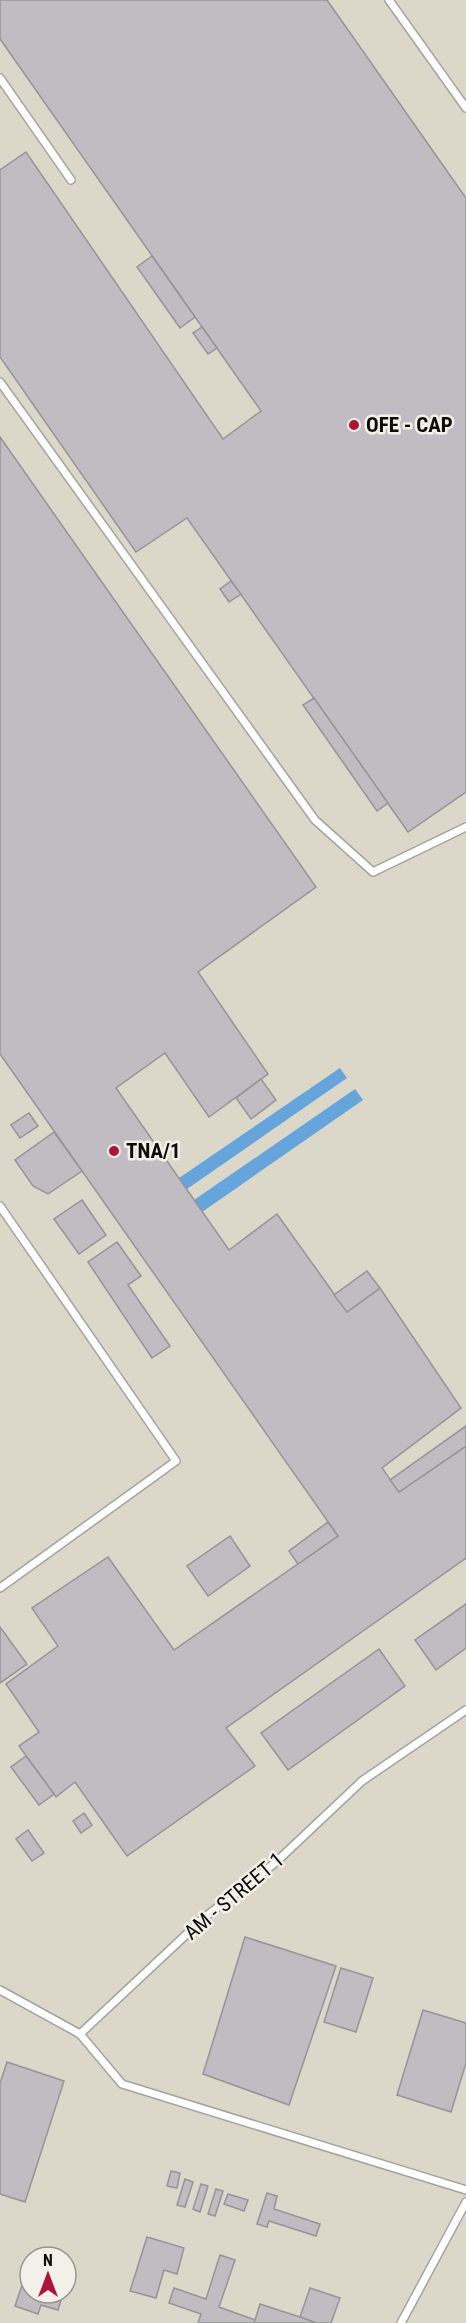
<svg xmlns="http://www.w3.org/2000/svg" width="466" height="2323" font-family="'Roboto Condensed',sans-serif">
<rect width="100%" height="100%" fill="#e5e3dc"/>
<path fill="#dbd7c9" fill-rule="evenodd" d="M0 0H466V2323H0ZM30 2257H66V2293H30Z"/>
<g fill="#66a5dc">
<path d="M340 1068 347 1078 187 1189 179 1178Z"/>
<path d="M355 1089 363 1100 202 1212 194 1200Z"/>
</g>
<g fill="#c1bcc2" stroke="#979398" stroke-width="1.5">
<path d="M0 0H327L466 198V792L408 832 187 518 136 552 0 357V170L26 152 223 439 261 411 0 39Z"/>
<path d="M152 256 195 317 180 328 137 267Z"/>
<path d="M202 327 217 348 208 354 193 333Z"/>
<path d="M0 437 316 887 198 972 268 1074 209 1117 165 1053 116 1088 229 1250 277 1214 347 1312 380 1288 461 1408 382 1468 399 1492 466 1446V1558L226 1728 255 1766 127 1856 75 1782 56 1797 19 1746 39 1732 6 1684 58 1646 32 1608 108 1557 174 1650 338 1536 0 1054Z"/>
<path d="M231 581 241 594 229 602 220 589Z"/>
<path d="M314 698 388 803 377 811 303 705Z"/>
<path d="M261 1079 276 1100 251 1119 236 1098Z"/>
<path d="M29 1113 38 1126 20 1138 11 1125Z"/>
<path d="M54 1132 82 1171 48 1194 33 1186 15 1160Z"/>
<path d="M82 1200 106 1235 79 1254 54 1219Z"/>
<path d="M117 1242 141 1276 128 1285 170 1346 152 1358 88 1262Z"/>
<path d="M367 1271 380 1288 347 1312 334 1295Z"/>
<path d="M466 1426V1446L399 1492 390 1480Z"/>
<path d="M328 1522 338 1536 298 1564 289 1551Z"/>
<path d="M230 1536 250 1566 208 1596 187 1566Z"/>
<path d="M466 1604V1648L436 1670 415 1640Z"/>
<path d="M0 1627 27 1664 0 1683Z"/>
<path d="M379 1649 405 1686 288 1770 261 1733Z"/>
<path d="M26 1756 54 1794 39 1805 11 1767Z"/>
<path d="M84 1813 92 1825 81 1833 73 1821Z"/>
<path d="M28 1830 44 1853 32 1861 16 1839Z"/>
<path d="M245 1937 336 1966 289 2105 203 2074Z"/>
<path d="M341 1968 373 1978 356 2032 324 2022Z"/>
<path d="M423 2010 466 2023V2063L451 2112 397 2095Z"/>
<path d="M7 2062 64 2081 25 2202 0 2194V2083Z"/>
<path d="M171 2171 180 2173 177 2188 167 2186Z"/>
<path d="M185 2179 193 2182 185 2207 177 2205Z"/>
<path d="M201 2184 208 2186 200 2212 193 2209Z"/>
<path d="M216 2189 223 2191 215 2216 208 2214Z"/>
<path d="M267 2193 277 2196 274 2209 320 2224 316 2236 269 2221 267 2227 257 2224Z"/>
<path d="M228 2194 248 2200 244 2211 224 2204Z"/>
<path d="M147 2237 184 2248 177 2274 164 2270 156 2298 130 2291Z"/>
<path d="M220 2255 235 2260 219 2307 255 2320 254 2323H198L201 2314 169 2303 174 2288 206 2299Z"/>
<path d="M30 2262V2293H63L58 2310 41 2305 38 2314 15 2306Z"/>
<path d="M310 2288 340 2298 331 2323H316L300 2317Z"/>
<path d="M260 2304 300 2317 316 2323H254Z"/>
</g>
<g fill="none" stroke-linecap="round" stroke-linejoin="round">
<g stroke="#a5a39c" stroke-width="10">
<g id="lane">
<path d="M389 0 466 108"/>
<path d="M0 78 71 180"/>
<path d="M0 382 315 820 373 872 466 827"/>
<path d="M0 1206 176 1461 0 1588"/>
<path d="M0 1990 80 2034 205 1917 275 1863 362 1781 466 1710"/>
<path d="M80 2034 122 2084 466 2190"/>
<path d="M401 2323 466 2202"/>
</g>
</g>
<use href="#lane" stroke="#fff" stroke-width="7"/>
</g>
<g fill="#ab1536" stroke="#f3f0e9" stroke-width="2">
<circle cx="354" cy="425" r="6"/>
<circle cx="114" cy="1151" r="6"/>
</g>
<g text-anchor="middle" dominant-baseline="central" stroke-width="5" stroke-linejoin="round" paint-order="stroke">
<g font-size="21" font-weight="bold" fill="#0c0c09" stroke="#f3f0e9" text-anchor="start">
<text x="366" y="425">OFE - CAP</text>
<text x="126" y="1151">TNA/1</text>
</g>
<g font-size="21" fill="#0c0c09" stroke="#f3f0e9">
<text transform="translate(234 1896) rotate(-40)">AM - STREET 1</text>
</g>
</g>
<g transform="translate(48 2275)"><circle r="28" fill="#f3f0e9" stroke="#97958f" stroke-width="1.5"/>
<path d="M0-4.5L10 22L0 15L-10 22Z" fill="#ab1536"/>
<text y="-9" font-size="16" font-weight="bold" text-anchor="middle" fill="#0c0c09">N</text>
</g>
</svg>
